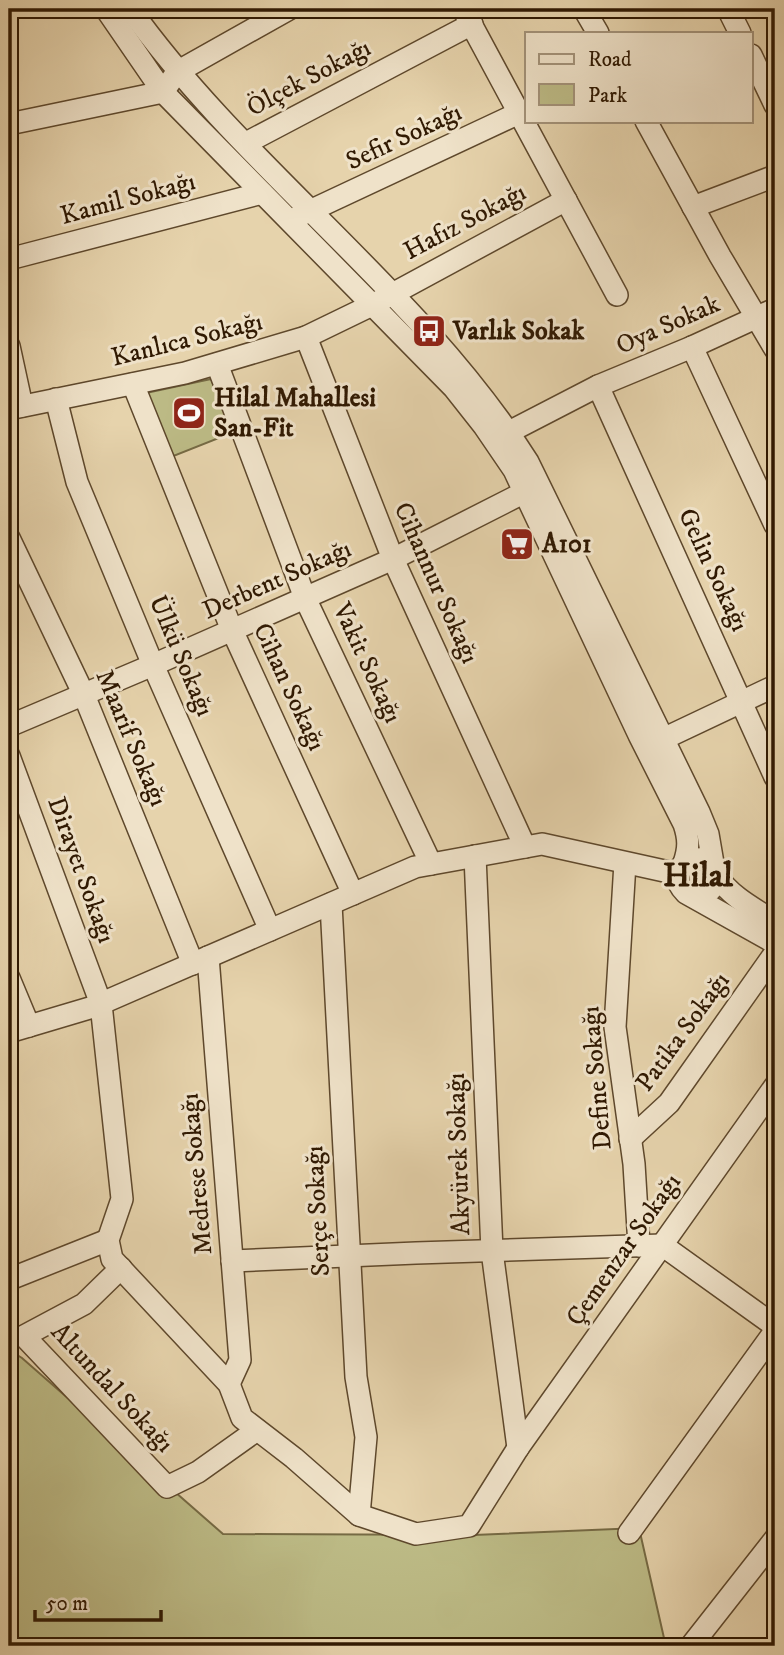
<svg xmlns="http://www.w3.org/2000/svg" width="784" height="1655" font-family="'IM FELL DW Pica',serif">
<rect width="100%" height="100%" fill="#e6d3ac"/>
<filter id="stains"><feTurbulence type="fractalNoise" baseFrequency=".00286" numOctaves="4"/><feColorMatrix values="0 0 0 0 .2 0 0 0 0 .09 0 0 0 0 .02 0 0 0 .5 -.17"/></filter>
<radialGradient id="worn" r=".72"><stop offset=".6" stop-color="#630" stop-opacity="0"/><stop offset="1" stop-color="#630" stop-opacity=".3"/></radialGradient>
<g fill="#bcba85" stroke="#766a44" stroke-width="2">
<path d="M211 379 234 432 171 457 146 393Z"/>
<path d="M9 1350 22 1358 223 1534 474 1535 639 1528 664 1638 658 1646H9Z"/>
</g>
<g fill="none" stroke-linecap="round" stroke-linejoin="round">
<g stroke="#5e482c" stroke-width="24">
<g id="minor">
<path d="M106 9 163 92 454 388 484 426 514 470 639 735 684 824C689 839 689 848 684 863"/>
<path d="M130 9C247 172 420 291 528 462L699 812 708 834 714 869"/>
<path d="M463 9 617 295"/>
<path d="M584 9 598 33"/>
<path d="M728 9 740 33"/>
<path d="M751 55 775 105"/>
<path d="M646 121 720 256 775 349"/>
<path d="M9 124 163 92 177 72 289 9"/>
<path d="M246 143 472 24"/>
<path d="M693 207 775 176"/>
<path d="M299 216 519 113"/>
<path d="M9 259 262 193"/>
<path d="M306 337 393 559 525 847"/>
<path d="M9 346 22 406"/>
<path d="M692 347 775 525"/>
<path d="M217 364 305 598 431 864"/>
<path d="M133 384 232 630 353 894"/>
<path d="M598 386 775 777"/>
<path d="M56 399 77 482 153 665 270 930"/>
<path d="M9 409 185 373 306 337 372 305 566 200"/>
<path d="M509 432 598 386 692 347 775 309"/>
<path d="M9 538 84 695 193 964"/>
<path d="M9 726 153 665 393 559 525 492"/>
<path d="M663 739 775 686"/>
<path d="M9 756 101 1004 122 1199 108 1240 112 1259 229 1384 242 1418 294 1458 359 1515 416 1534 469 1526 518 1448 775 1086"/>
<path d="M475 856 492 1251 518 1448"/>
<path d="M625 863 615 1027 634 1164 639 1246"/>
<path d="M716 875C731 897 753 908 775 922"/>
<path d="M691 895C702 897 714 892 716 879 720 842 655 862 686 893L775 943"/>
<path d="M331 904 356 1377 366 1437 359 1515"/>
<path d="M208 957 240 1360 229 1384"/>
<path d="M9 978 29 1026"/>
<path d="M9 1032 93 1007 415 867 542 844 678 874"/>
<path d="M630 1139 669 1103 775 953"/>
<path d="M232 1261 416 1253 662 1245 775 1326"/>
<path d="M121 1268 84 1304 24 1336 167 1487 198 1472 257 1430"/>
<path d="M9 1276 15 1277 108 1240"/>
<path d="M629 1533 775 1331"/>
<path d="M691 1646 775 1539"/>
</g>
</g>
<use href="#minor" stroke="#efe2c9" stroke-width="21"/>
</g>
<defs>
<g id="bus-square" transform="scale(1.75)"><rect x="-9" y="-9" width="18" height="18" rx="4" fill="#8f2418" stroke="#efe2c9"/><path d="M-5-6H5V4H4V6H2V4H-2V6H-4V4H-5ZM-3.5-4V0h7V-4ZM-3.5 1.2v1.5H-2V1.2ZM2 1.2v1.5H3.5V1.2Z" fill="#fff"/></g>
<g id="stadium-square" transform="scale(1.75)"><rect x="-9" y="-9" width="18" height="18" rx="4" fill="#8f2418" stroke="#efe2c9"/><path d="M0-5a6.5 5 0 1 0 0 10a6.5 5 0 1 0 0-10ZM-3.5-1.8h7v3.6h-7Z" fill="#fff"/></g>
<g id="supermarket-square" transform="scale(1.75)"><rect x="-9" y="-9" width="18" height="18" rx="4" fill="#8f2418" stroke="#efe2c9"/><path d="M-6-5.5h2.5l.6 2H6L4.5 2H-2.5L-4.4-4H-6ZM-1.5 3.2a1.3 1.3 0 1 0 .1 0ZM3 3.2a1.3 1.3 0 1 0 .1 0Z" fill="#fff"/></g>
</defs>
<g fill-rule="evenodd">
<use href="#bus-square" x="429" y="331"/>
<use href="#stadium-square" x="189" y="413"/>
<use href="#supermarket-square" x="517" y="544"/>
</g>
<g text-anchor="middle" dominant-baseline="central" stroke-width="6" stroke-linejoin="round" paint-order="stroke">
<g font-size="26" fill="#301902" stroke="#efe2c9">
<text transform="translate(309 78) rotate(-28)">Ölçek Sokağı</text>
<text transform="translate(404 137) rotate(-25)">Sefir Sokağı</text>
<text transform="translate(128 199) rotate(-15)">Kamil Sokağı</text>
<text transform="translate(465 222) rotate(-28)">Hafız Sokağı</text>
<text transform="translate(668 325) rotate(-24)">Oya Sokak</text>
<text transform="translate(187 340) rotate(-14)">Kanlıca Sokağı</text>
<text transform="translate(713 570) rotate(65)">Gelin Sokağı</text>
<text transform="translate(277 580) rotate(-24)">Derbent Sokağı</text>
<text transform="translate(436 583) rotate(66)">Cihannur Sokağı</text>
<text transform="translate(181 656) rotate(67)">Ülkü Sokağı</text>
<text transform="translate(367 663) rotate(65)">Vakit Sokağı</text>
<text transform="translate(289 687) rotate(65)">Cihan Sokağı</text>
<text transform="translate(131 738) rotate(67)">Maarif Sokağı</text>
<text transform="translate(81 870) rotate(70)">Dirayet Sokağı</text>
<text transform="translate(683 1032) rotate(-54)">Patika Sokağı</text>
<text transform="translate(597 1078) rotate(-95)">Define Sokağı</text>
<text transform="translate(459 1154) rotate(-92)">Akyürek Sokağı</text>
<text transform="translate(197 1174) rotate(-95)">Medrese Sokağı</text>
<text transform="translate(318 1211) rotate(-93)">Serçe Sokağı</text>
<text transform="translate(624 1250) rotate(-55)">Çemenzar Sokağı</text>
<text transform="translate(112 1388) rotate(47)">Altundal Sokağı</text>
</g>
<g font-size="26" font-weight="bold" fill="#301902" stroke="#efe2c9" text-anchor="start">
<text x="453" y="331">Varlık Sokak</text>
<text x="214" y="398">Hilal Mahallesi<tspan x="214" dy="30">San-Fit</tspan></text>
<text x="542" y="544">A101</text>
</g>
<g font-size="33" font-weight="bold" fill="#301902" stroke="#efe2c9">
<text x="698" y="876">Hilal</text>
</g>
</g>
<rect width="784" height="1655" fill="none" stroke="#e6d3ac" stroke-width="35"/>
<rect x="10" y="10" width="763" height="1634" fill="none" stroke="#301902" stroke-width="3.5"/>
<rect x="18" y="18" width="749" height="1620" fill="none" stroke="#301902" stroke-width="2"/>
<rect x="525" y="32" width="228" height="91" fill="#efe2c9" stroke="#a39279" stroke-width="2"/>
<rect x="539" y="54" width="35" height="10" fill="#efe2c9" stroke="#a39279" stroke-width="2"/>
<text x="588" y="66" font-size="21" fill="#301902">Road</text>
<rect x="539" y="84" width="35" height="21" fill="#bcba85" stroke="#a39279" stroke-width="2"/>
<text x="588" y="102" font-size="21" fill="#301902">Park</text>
<path d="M35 1610v10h126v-10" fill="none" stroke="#301902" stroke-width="3.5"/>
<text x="46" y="1610" font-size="21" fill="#301902" stroke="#efe2c9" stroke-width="5" paint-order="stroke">50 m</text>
<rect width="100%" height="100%" filter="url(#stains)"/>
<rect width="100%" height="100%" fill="url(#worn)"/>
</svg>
